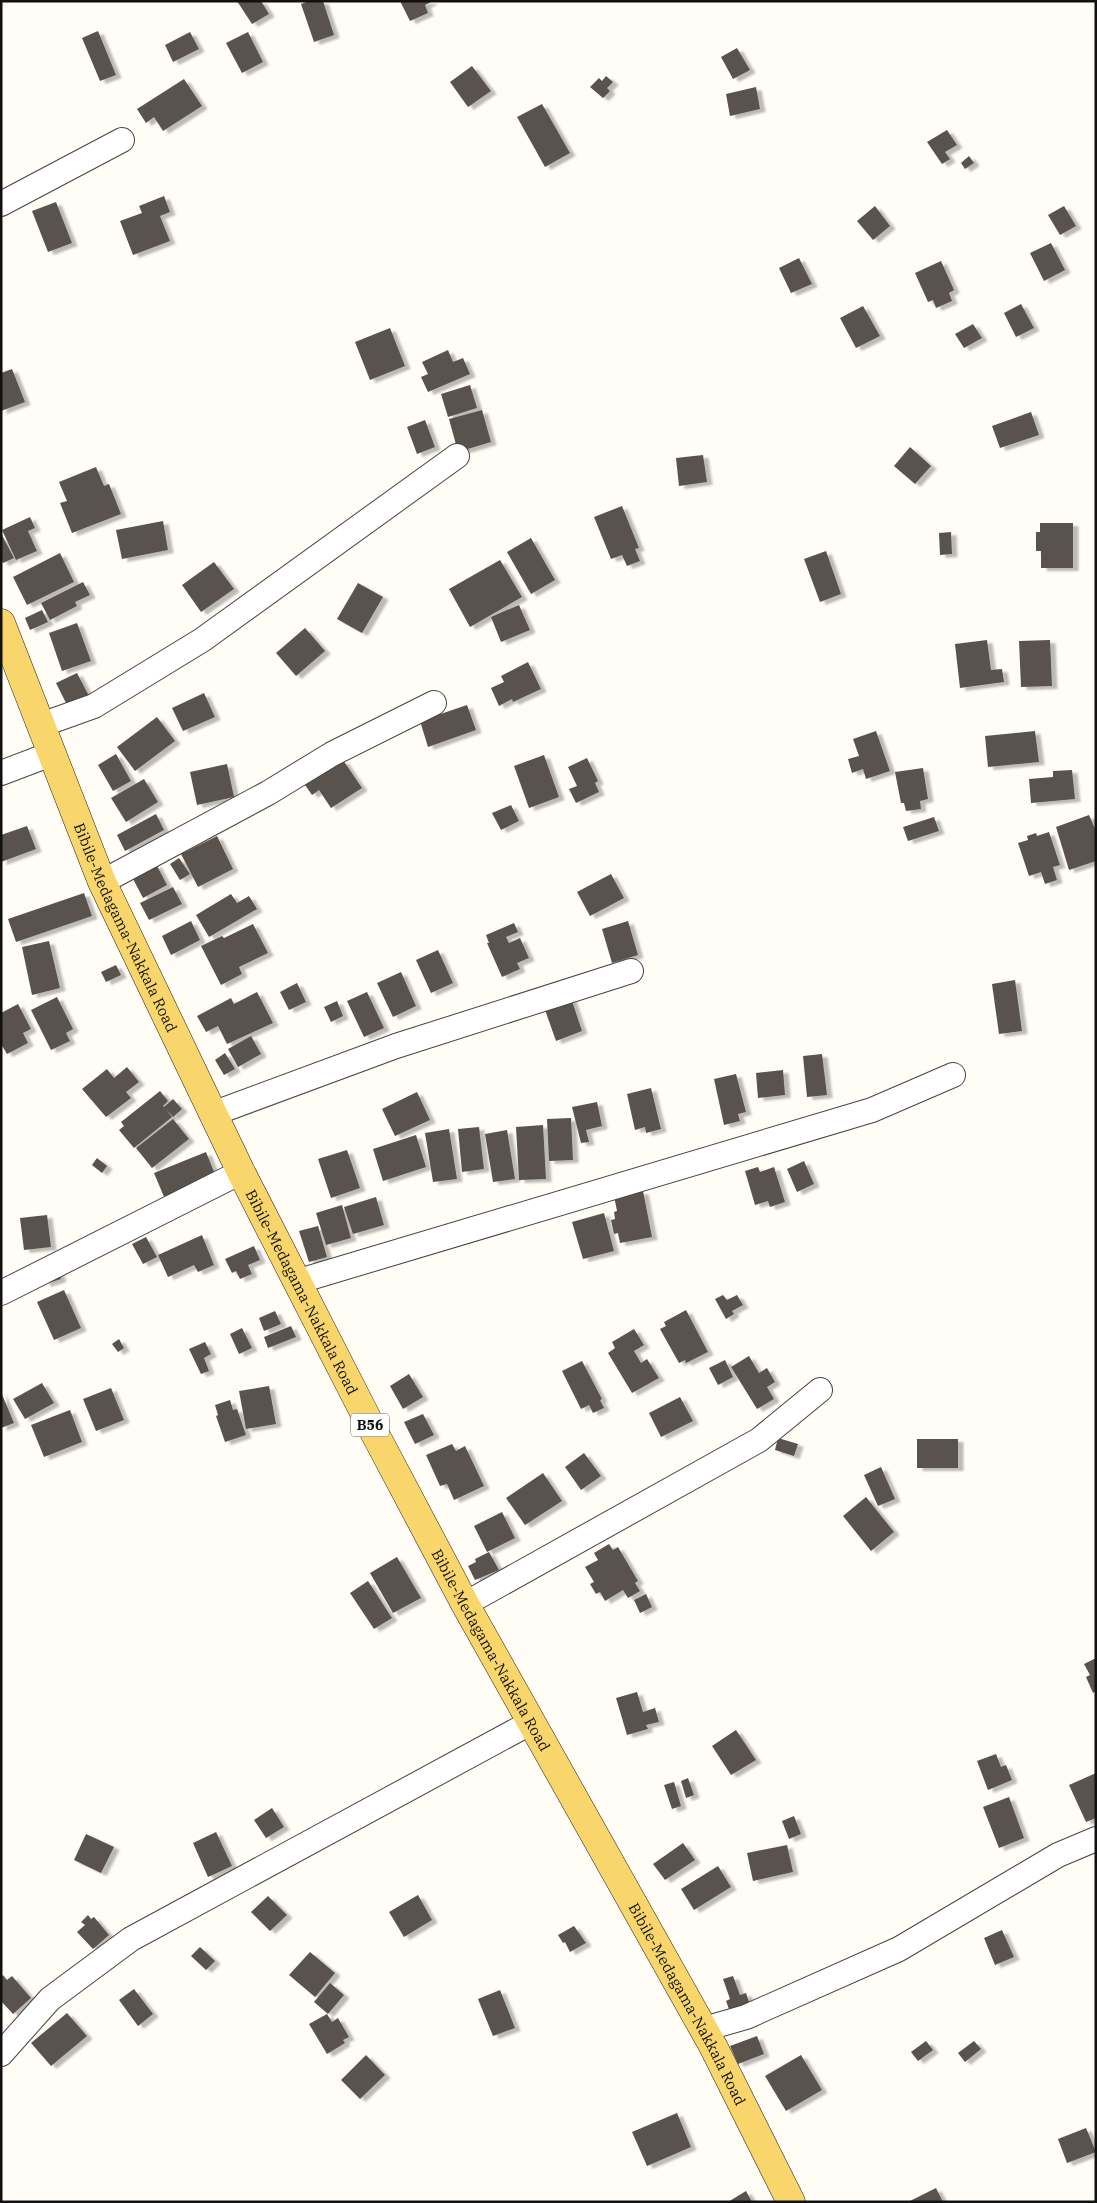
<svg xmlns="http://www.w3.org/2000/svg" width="1097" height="2203" font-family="'IBM Plex Serif',serif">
<defs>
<filter id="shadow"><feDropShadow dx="5.5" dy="3" stdDeviation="1" flood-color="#0004"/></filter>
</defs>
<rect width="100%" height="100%" fill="#fffdf5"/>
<g fill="#5a524d" filter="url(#shadow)">
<path d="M237 1H261L269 14 252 24Z"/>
<path d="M309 1H323L334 35 314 42 301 4Z"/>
<path d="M400 1H433L425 5 428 13 410 21Z"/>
<path d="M98 31 116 75 100 81 82 38Z"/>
<path d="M190 32 199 49 173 62 165 45Z"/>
<path d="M248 32 263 62 242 73 226 43Z"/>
<path d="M737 48 750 70 733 79 721 57Z"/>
<path d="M472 66 491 91 468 107 450 82Z"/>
<path d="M606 76 613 82 607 88 610 91 603 98 590 87 599 78 602 81Z"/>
<path d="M184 79 202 106 163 131 154 117 146 123 137 109Z"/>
<path d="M756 87 760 109 730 116 726 94Z"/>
<path d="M542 104 570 153 545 167 517 117Z"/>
<path d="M947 130 957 145 945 152 950 159 942 164 927 142Z"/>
<path d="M969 156 974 163 965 169 961 163Z"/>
<path d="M164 196 170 212 160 216 170 241 133 255 120 221 142 213 139 206Z"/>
<path d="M56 202 72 243 48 252 32 211Z"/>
<path d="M875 206 890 226 873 240 857 221Z"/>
<path d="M1064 206 1076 226 1060 235 1048 215Z"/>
<path d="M1051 243 1065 270 1044 281 1030 253Z"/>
<path d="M799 258 812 284 791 293 779 268Z"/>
<path d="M941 261 954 290 949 293 952 301 936 308 933 300 928 302 915 273Z"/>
<path d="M1021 304 1034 328 1016 337 1004 313Z"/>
<path d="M863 306 880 336 856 348 840 318Z"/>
<path d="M973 324 982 338 964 348 955 334Z"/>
<path d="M390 328 405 366 370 380 355 342Z"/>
<path d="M448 350 453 362 463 358 470 374 428 392 421 377 428 374 422 362Z"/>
<path d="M12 369 25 402 1 411V373Z"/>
<path d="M470 385 477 408 448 417 441 394Z"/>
<path d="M482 410 491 442 458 452 449 419Z"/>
<path d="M1031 412 1039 435 1000 448 992 426Z"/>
<path d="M425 420 435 447 417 454 407 427Z"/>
<path d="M910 447 931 466 915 484 894 466Z"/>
<path d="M703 455 707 482 679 486 676 458Z"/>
<path d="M96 467 104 486 109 484 121 514 72 533 60 503 67 501 59 482Z"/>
<path d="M622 506 639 548 635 549 640 561 627 566 622 555 611 559 594 517Z"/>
<path d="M30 517 35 528 28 531 37 551 16 560 2 530Z"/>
<path d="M163 521 168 550 122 559 116 530Z"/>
<path d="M1040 523H1073V568H1041V551H1036V532H1040Z"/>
<path d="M951 532 952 554 940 555 939 533Z"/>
<path d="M1 533 14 558 3 563 1 559Z"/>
<path d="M531 538 555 580 531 594 507 552Z"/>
<path d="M826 551 841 594 820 602 804 559Z"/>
<path d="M60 553 74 582 27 605 13 577Z"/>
<path d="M500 560 522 597 470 627 449 589Z"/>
<path d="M214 562 234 589 201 612 182 585Z"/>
<path d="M83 582 90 595 75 602 77 606 50 620 41 603Z"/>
<path d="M358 583 383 597 362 633 337 619Z"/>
<path d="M519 605 530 630 501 642 491 617Z"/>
<path d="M42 610 48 622 30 630 25 618Z"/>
<path d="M77 623 91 661 62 671 49 633Z"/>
<path d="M305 628 325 651 296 676 276 653Z"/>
<path d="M987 640 991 670 1002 669 1004 682 960 688 955 644Z"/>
<path d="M1050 640 1052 686 1021 687 1019 641Z"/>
<path d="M528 662 541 689 513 702 512 699 499 706 491 688 504 682 501 676Z"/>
<path d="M77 673 90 698 69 709 56 683Z"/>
<path d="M204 693 215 717 183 731 172 708Z"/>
<path d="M467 705 476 730 428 747 420 721Z"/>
<path d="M157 717 175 741 135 771 117 747Z"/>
<path d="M876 731 890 771 866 779 863 769 852 773 848 759 859 756 853 739Z"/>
<path d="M1035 731 1039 762 988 767 985 736Z"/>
<path d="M116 754 131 781 113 791 98 765Z"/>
<path d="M544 755 559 797 529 808 514 766Z"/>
<path d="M587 758 598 781 595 783 599 792 576 803 569 789 577 786 568 767Z"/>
<path d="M343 760 362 788 331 808 319 790 312 795 305 785Z"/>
<path d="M227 764 234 797 197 805 190 772Z"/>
<path d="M923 768 928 799 920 801 921 809 906 811 904 803H901L895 772Z"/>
<path d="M1072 770 1075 799 1031 803 1029 779 1053 777V771Z"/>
<path d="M144 779 158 802 126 822 111 798Z"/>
<path d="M511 805 519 821 501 830 492 813Z"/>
<path d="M156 814 164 830 125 851 117 835Z"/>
<path d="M1089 815 1096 831V861L1069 870 1056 827Z"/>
<path d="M934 817 939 831 908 841 903 827Z"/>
<path d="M27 826 36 849 1 862V835Z"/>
<path d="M1049 832 1060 865 1053 867 1057 880 1045 884 1041 872 1029 876 1018 843 1028 840 1027 836 1036 833 1037 836Z"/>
<path d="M217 836 233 869 198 887 181 854Z"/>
<path d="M179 858 190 874 180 880 170 864Z"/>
<path d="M156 864 167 885 143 898 132 877Z"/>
<path d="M611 874 624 898 590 916 577 892Z"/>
<path d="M173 887 182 904 149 920 140 903Z"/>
<path d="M84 893 92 916 16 942 8 919Z"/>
<path d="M231 894 237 903 249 896 257 909 209 937 196 915Z"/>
<path d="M191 921 200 940 171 955 162 936Z"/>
<path d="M628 921 638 955 612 963 602 929Z"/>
<path d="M514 923 518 932 506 937 509 943 520 938 529 958 517 963 520 969 502 977 487 943H489L486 935Z"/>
<path d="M253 924 268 953 239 967 242 974 221 985 201 946 222 936 224 938Z"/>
<path d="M49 941 60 988 32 995 22 947Z"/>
<path d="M438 950 453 983 431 993 416 960Z"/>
<path d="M116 965 121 975 106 982 101 972Z"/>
<path d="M401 972 416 1006 393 1017 377 983Z"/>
<path d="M1015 980 1022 1031 999 1034 992 984Z"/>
<path d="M297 983 306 1002 289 1010 280 992Z"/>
<path d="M257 992 273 1023 227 1044 218 1026 206 1032 197 1016 231 998 234 1004Z"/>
<path d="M367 992 384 1028 364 1037 347 1001Z"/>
<path d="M57 997 73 1029 66 1033 70 1041 51 1050 31 1010Z"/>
<path d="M571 998 582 1031 556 1041 544 1007Z"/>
<path d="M337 1001 343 1016 331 1022 324 1007Z"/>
<path d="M18 1004 31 1029 23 1033 28 1043 7 1054 1 1044V1013Z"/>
<path d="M251 1036 261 1054 238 1067 228 1049Z"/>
<path d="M225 1053 235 1069 224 1075 215 1060Z"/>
<path d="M822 1054 827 1095 807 1097 803 1056Z"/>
<path d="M127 1067 139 1082 126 1092 131 1098 106 1117 82 1089 107 1069 114 1078Z"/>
<path d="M783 1070 785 1095 758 1098 756 1073Z"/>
<path d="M736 1074 746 1112 738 1114 740 1121 724 1125 714 1079Z"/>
<path d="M651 1088 661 1129 646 1133 645 1127 635 1130 627 1094Z"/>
<path d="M160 1091 168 1101 163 1106 164 1107 173 1099 182 1109 173 1117 166 1109 172 1117 134 1148 119 1130 124 1126 121 1122Z"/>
<path d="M417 1092 430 1120 395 1136 382 1109Z"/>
<path d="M597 1102 602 1126 586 1130 589 1142 581 1143 572 1107Z"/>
<path d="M571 1118 573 1160 549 1161 547 1119Z"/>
<path d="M173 1119 189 1139 152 1168 136 1148Z"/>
<path d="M543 1125 546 1179 519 1180 516 1127Z"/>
<path d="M479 1127 484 1169 462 1172 458 1129Z"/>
<path d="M449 1129 457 1179 433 1182 425 1133Z"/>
<path d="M507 1130 515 1179 493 1182 485 1134Z"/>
<path d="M416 1135 426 1167 383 1181 373 1149Z"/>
<path d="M347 1150 360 1188 331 1198 318 1159Z"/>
<path d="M206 1152 218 1182 167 1204 154 1173Z"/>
<path d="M97 1158 107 1166 102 1173 92 1165Z"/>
<path d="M804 1161 814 1184 797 1192 787 1169Z"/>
<path d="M758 1167 760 1172 774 1167 785 1202 770 1207 768 1201 755 1205 745 1171Z"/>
<path d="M643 1191 652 1237 620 1243 618 1233 614 1234 611 1220 615 1219 614 1212 617 1211 614 1196Z"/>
<path d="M376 1197 384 1225 353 1234 344 1207Z"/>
<path d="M342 1205 351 1238 326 1245 316 1213Z"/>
<path d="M604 1213 614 1251 583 1259 572 1222Z"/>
<path d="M47 1215 51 1247 24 1250 20 1218Z"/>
<path d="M318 1226 327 1257 309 1262 299 1231Z"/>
<path d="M202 1235 214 1265 198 1272 194 1265 168 1277 158 1255Z"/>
<path d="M146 1237 157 1257 143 1264 132 1244Z"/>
<path d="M254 1246 260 1260 248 1265 252 1274 240 1279 236 1271 232 1273 225 1259Z"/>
<path d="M57 1268 61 1279 45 1284 42 1273Z"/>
<path d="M64 1290 81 1328 54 1340 37 1302Z"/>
<path d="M723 1295 727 1300 737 1295 743 1305 732 1311 734 1314 726 1319 715 1299Z"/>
<path d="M686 1310 708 1352 686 1363 685 1360 679 1363 660 1329 666 1326 664 1322Z"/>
<path d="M275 1311 281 1324 264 1331 259 1318Z"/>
<path d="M291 1326 296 1337 268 1348 264 1337Z"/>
<path d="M242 1328 252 1348 239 1354 230 1334Z"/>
<path d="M634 1329 644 1345 634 1351 641 1363 647 1359 659 1378 632 1393 608 1353 615 1348 612 1342Z"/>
<path d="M119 1339 124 1348 118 1352 112 1344Z"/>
<path d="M205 1342 211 1354 204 1358 209 1371 201 1374 189 1349Z"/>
<path d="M749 1356 759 1373 767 1368 775 1382 767 1387 774 1399 757 1409 731 1367Z"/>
<path d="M725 1360 733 1377 718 1385 709 1368Z"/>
<path d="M582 1361 602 1399 600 1400 604 1408 593 1413 589 1405 581 1409 562 1371Z"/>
<path d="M409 1374 423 1397 403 1409 390 1386Z"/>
<path d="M42 1383 54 1403 25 1419 13 1399Z"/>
<path d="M269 1386 276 1424 246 1429 239 1391Z"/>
<path d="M111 1388 124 1420 96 1431 83 1399Z"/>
<path d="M1 1392 14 1423 1 1428Z"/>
<path d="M680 1397 693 1421 661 1437 649 1413Z"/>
<path d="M230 1400 233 1410 237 1409 246 1435 225 1442 216 1416 218 1415 215 1405Z"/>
<path d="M70 1410 82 1442 44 1457 31 1425Z"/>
<path d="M423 1414 434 1435 415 1444 404 1422Z"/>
<path d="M778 1438 798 1444 794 1456 775 1450Z"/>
<rect x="917" y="1439" width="41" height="29"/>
<path d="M452 1444 456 1451 465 1446 484 1486 454 1500 447 1484 440 1486 426 1455Z"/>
<path d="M584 1453 601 1476 581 1490 565 1467Z"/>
<path d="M881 1467 895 1499 878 1506 864 1475Z"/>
<path d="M543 1473 562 1501 525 1525 506 1498Z"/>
<path d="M866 1497 894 1532 871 1551 843 1516Z"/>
<path d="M502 1512 515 1538 487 1552 474 1526Z"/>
<path d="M609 1544 613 1550 618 1547 638 1581 635 1583 640 1591 628 1598 623 1590 605 1601 600 1592 596 1594 590 1584 594 1582 585 1567 598 1560 594 1553Z"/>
<path d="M489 1552 499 1570 475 1580 468 1566 476 1562 475 1559Z"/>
<path d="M397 1557 421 1598 393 1613 370 1573Z"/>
<path d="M368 1581 392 1618 374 1629 350 1593Z"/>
<path d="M646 1594 652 1607 640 1613 634 1600Z"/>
<path d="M1096 1658V1691L1093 1693 1086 1677 1090 1675 1084 1664Z"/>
<path d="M637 1692 643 1712 655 1708 659 1722 646 1725 648 1729 627 1735 616 1698Z"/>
<path d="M736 1730 756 1760 731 1775 712 1746Z"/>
<path d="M996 1754 1001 1767 1006 1765 1012 1780 988 1790 977 1761Z"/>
<path d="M1096 1773V1818L1086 1822 1069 1785Z"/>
<path d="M688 1778 694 1795 686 1798 681 1781Z"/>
<path d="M674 1782 681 1806 672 1809 664 1785Z"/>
<path d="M1009 1797 1024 1838 999 1848 983 1807Z"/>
<path d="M272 1808 284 1827 266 1838 254 1820Z"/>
<path d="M794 1816 801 1834 789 1839 782 1821Z"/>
<path d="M216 1832 232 1866 208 1877 193 1843Z"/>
<path d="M86 1834 114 1847 101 1873 74 1860Z"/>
<path d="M683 1843 695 1860 665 1880 653 1864Z"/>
<path d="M787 1845 793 1872 753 1881 747 1853Z"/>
<path d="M718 1866 731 1887 694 1910 681 1889Z"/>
<path d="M418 1895 432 1920 404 1937 389 1912Z"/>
<path d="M268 1896 287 1915 270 1931 251 1912Z"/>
<path d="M88 1915 91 1919 94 1917 109 1935 93 1949 77 1932 85 1925 81 1922Z"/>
<path d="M574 1926 586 1943 570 1952 565 1942 563 1943 558 1935Z"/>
<path d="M1002 1930 1014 1957 995 1965 984 1938Z"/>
<path d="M200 1947 215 1961 206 1970 191 1956Z"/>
<path d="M310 1952 335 1973 315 1997 289 1975Z"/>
<path d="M3 1975 7 1980 12 1976 31 1998 13 2014 1 2001V1977Z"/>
<path d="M733 1976 740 1995 746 1993 750 2005 730 2012 726 2001 730 1999 723 1979Z"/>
<path d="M330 1983 344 1995 328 2014 314 2002Z"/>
<path d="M134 1989 153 2014 138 2026 119 2000Z"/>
<path d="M500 1990 515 2028 493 2036 478 1999Z"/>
<path d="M67 2013 87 2036 51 2066 31 2043Z"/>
<path d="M327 2014 332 2022 338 2018 349 2037 343 2040 345 2043 327 2054 309 2024Z"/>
<path d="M757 2036 764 2054 738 2064 730 2046Z"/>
<path d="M926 2041 933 2050 918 2061 911 2052Z"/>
<path d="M974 2041 981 2049 965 2062 958 2053Z"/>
<path d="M366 2055 385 2075 360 2099 341 2080Z"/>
<path d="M801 2055 822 2090 786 2111 765 2076Z"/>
<path d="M677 2113 691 2147 647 2166 632 2132Z"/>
<path d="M1086 2128 1096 2152 1067 2163 1058 2139Z"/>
<path d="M936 2188 943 2202H908Z"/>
<path d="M746 2191 752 2202H728Z"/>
</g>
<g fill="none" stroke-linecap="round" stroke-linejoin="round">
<g stroke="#444" stroke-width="26">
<g id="minor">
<path d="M1 204 122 140"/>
<path d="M41 725 94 706 202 640 457 456"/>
<path d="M1 773 51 754"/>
<path d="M102 882 268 793 332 754 434 703"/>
<path d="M215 1113 396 1046 631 971"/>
<path d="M296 1282 872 1110 953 1075"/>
<path d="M1 1293 241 1172"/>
<path d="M465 1604 759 1440 820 1390"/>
<path d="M704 2029 746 2017 899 1949 1058 1855 1096 1839"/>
<path d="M1 2054 50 1999 131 1939 530 1723"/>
</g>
</g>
<g stroke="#222" stroke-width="29">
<g id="major">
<path id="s1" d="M1 623 102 882 241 1172 373 1430 465 1604 713 2046 791 2202"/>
</g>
</g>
<use href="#minor" stroke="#fff" stroke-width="24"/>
<use href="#major" stroke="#f9d66b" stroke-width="28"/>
</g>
<g text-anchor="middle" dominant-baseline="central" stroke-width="5" stroke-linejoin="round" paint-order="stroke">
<rect fill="#fff" stroke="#585858" stroke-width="1" x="351" y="1413.5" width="38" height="23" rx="4"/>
<g font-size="14" font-weight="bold" fill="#111">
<text x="370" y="1425">B56</text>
</g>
<g font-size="15" fill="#111" stroke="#fff">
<text stroke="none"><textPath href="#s1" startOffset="329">Bibile-Medagama-Nakkala Road</textPath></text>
<text stroke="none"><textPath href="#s1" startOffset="734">Bibile-Medagama-Nakkala Road</textPath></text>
<text stroke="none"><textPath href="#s1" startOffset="1139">Bibile-Medagama-Nakkala Road</textPath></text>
<text stroke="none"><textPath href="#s1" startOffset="1544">Bibile-Medagama-Nakkala Road</textPath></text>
</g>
</g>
<rect width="1097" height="2203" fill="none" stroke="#111111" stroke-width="5"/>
</svg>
